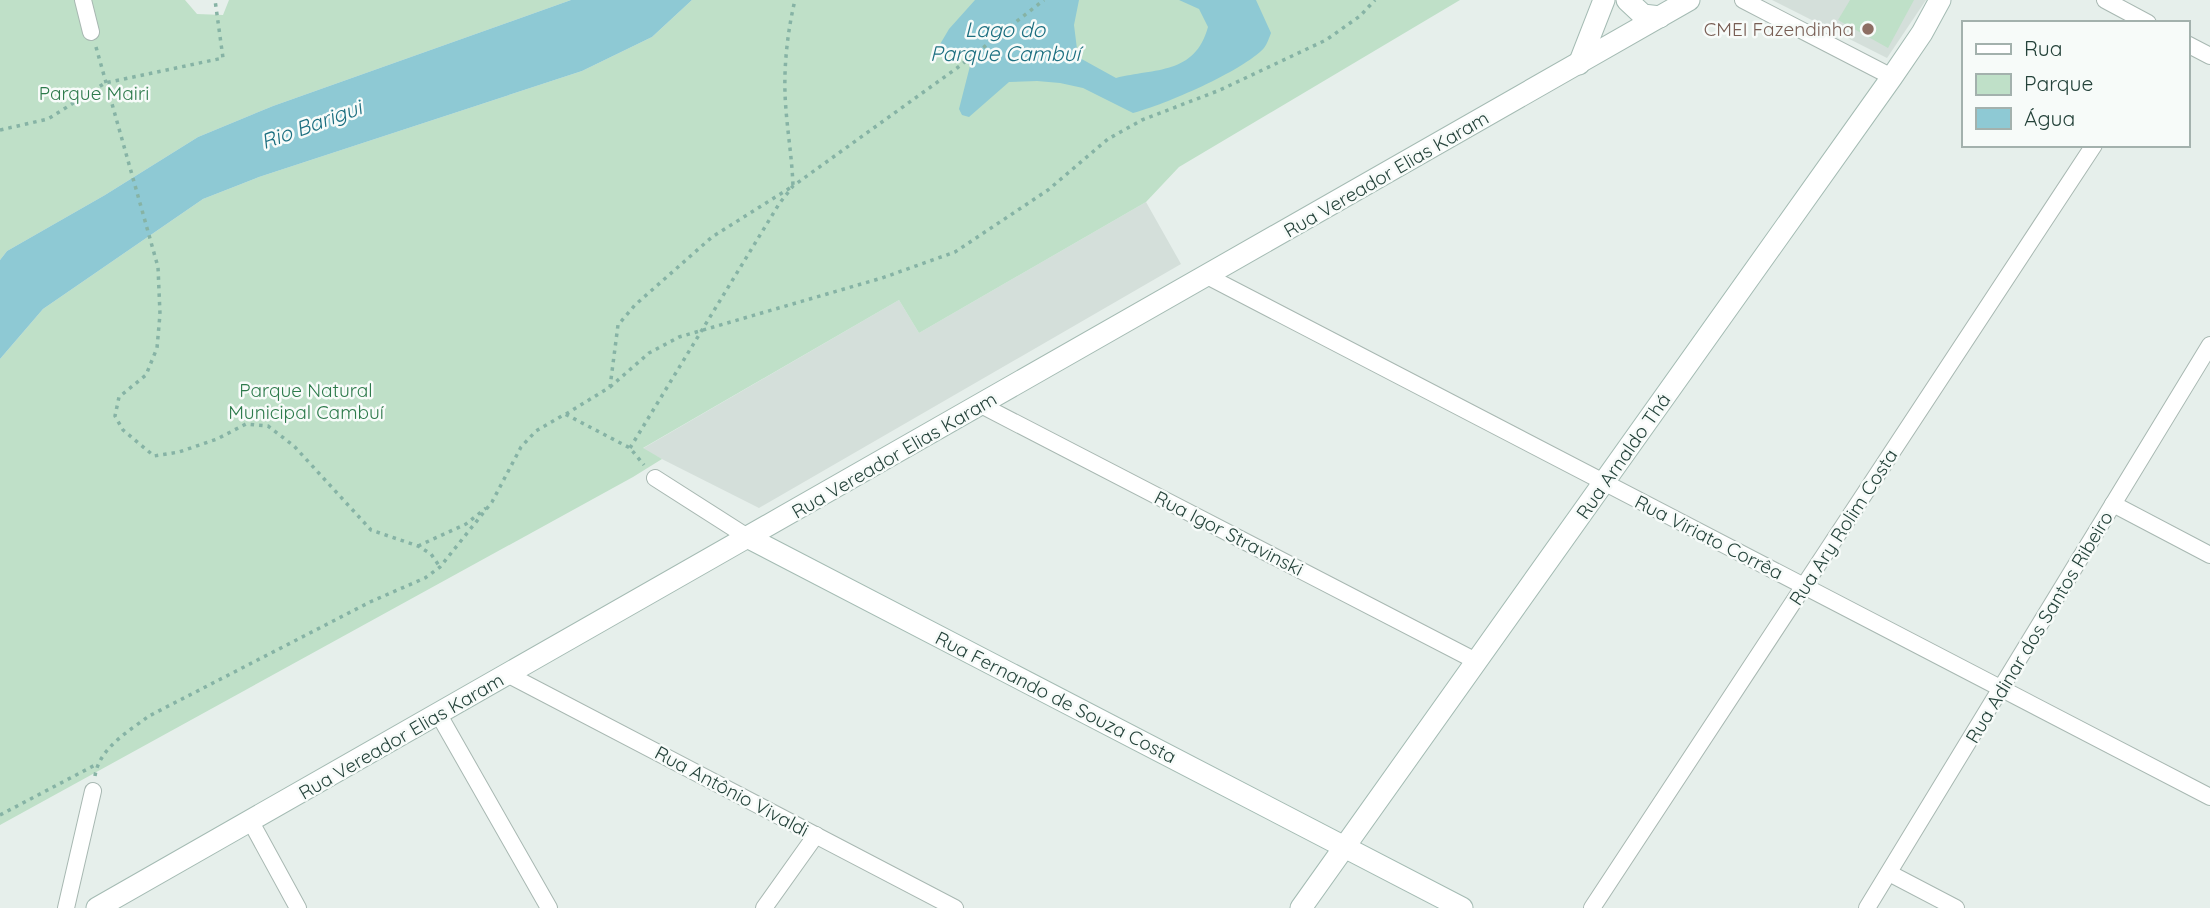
<svg xmlns="http://www.w3.org/2000/svg" width="2210" height="908" font-family="Quicksand,sans-serif">
<rect width="100%" height="100%" fill="#e6efeb"/>
<g fill="#d4dfda">
<path d="M1772 0H1926L1887 58Z"/>
<path d="M1146 202 1181 264 759 508 642 449 899 300 919 333Z"/>
</g>
<g fill="#bfe0c8">
<path d="M0 0H185L197 14 223 15 229 0H571L273 106 198 137 105 195 7 251 0 260Z"/>
<path d="M692 0H1460L1179 167 1146 202 919 333 899 300 643 448 662 459 633 477 0 825V359L43 309 203 199 259 177 582 71 652 37Z"/>
<path d="M1850 0H1914L1888 48 1838 20Z"/>
</g>
<g fill="#8ec9d4">
<path d="M571 0H692L652 37 582 71 259 177 203 199 43 309 0 359V260L7 251 105 195 198 137 273 106Z"/>
<path d="M975 0H1079L1074 25 1078 57 1116 78C1155 68 1195 75 1208 27L1199 9 1179 0H1256L1271 33C1269 38 1267 44 1264 48 1243 71 1164 105 1133 113L1083 88 1060 83 1037 81 1009 82 969 117 962 115 959 109 970 66 960 51 940 48 939 46 949 29Z"/>
</g>
<g fill="none" stroke-linecap="round" stroke-linejoin="round">
<g stroke="#a8b8b2" stroke-width="18">
<g id="street">
<path d="M83 0 91 32"/>
<path d="M1743 0 1892 77"/>
<path d="M2105 0 2148 23"/>
<path d="M2187 44 2210 56"/>
<path d="M1207 276 2210 797"/>
<path d="M981 405 1476 661"/>
<path d="M655 478 749 538"/>
<path d="M2113 504 2210 555"/>
<path d="M509 675 955 908"/>
<path d="M439 715 549 908"/>
<path d="M251 822 298 908"/>
<path d="M1889 873 1956 908"/>
<path d="M66 908 93 791"/>
<path d="M764 908 816 835"/>
<path d="M1592 908 2094 145"/>
<path d="M1867 908 2210 345"/>
</g>
</g>
<g stroke="#a4bbb3" stroke-width="23">
<g id="secondary">
<path d="M1627 0 1643 15 1660 17"/>
<path d="M1579 64 1604 0"/>
<path d="M749 538 1462 908"/>
<path d="M97 908 1689 0"/>
<path d="M1301 908 1892 77 1922 33 1940 0"/>
</g>
</g>
<g stroke="#86b3a5" stroke-width="3.5" stroke-dasharray="3.5 5" stroke-linecap="butt">
<path d="M96 47 158 267 160 314 157 348 146 375 119 397 115 416 123 430 154 456 179 452 217 439 246 424 268 426 294 446 371 530 418 546 431 554 440 567"/>
<path d="M0 130 48 119 105 83 223 58 215 0"/>
<path d="M610 387 649 353 679 337 882 278 955 252 1048 190 1108 139 1142 120 1220 90 1326 40 1360 16 1375 0"/>
<path d="M566 414 610 387 618 325 635 305 712 237 793 186C792 155 786 124 785 93 784 63 788 29 795 0"/>
<path d="M630 448 779 204 793 186 957 68 1044 0"/>
<path d="M418 546 466 524 486 508"/>
<path d="M95 776C99 748 129 731 149 716L370 602 425 578 440 567 492 502 521 447 536 431 565 414 630 448 644 465"/>
<path d="M0 815 97 764"/>
</g>
<use href="#street" stroke="#fff" stroke-width="16"/>
<use href="#secondary" stroke="#fff" stroke-width="21"/>
</g>
<circle fill="#8d6e63" stroke="#f7fbf9" stroke-width="2.5" cx="1868" cy="29" r="7"/>
<g text-anchor="middle" dominant-baseline="central" stroke-width="5" stroke-linejoin="round" paint-order="stroke">
<g font-size="19" fill="#785e54" stroke="#f7fbf9" text-anchor="end">
<text x="1854" y="29">CMEI Fazendinha</text>
</g>
<g font-size="19" fill="#2d7a4b" stroke="#f7fbf9">
<text x="94" y="93">Parque Mairi</text>
<text x="306" y="390">Parque Natural<tspan x="306" dy="22">Municipal Cambuí</tspan></text>
</g>
<g font-size="19" fill="#24423a" stroke="#f7fbf9">
<text transform="translate(1386 174) rotate(-30)">Rua Vereador Elias Karam</text>
<text transform="translate(894 455) rotate(-30)">Rua Vereador Elias Karam</text>
<text transform="translate(1623 456) rotate(-55)">Rua Arnaldo Thá</text>
<text transform="translate(1843 527) rotate(-57)">Rua Ary Rolim Costa</text>
<text transform="translate(1229 533) rotate(27)">Rua Igor Stravinski</text>
<text transform="translate(1709 537) rotate(27)">Rua Viriato Corrêa</text>
<text transform="translate(2039 627) rotate(-59)">Rua Adinar dos Santos Ribeiro</text>
<text transform="translate(1056 697) rotate(27)">Rua Fernando de Souza Costa</text>
<text transform="translate(401 736) rotate(-30)">Rua Vereador Elias Karam</text>
<text transform="translate(732 791) rotate(28)">Rua Antônio Vivaldi</text>
</g>
<g font-size="21" font-style="italic" fill="#1c6f80" stroke="#f7fbf9">
<text x="1005" y="29">Lago do<tspan x="1005" dy="24">Parque Cambuí</tspan></text>
<text transform="translate(311 124) rotate(-20)">Rio Barigui</text>
</g>
</g>
<rect x="1962" y="21" width="228" height="126" fill="#f7fbf9" stroke="#a3b1ad" stroke-width="2"/>
<rect x="1976" y="44" width="35" height="10" fill="#ffffff" stroke="#a3b1ad" stroke-width="2"/>
<text x="2024" y="56" font-size="21" fill="#24423a">Rua</text>
<rect x="1976" y="74" width="35" height="21" fill="#bfe0c8" stroke="#a3b1ad" stroke-width="2"/>
<text x="2024" y="91" font-size="21" fill="#24423a">Parque</text>
<rect x="1976" y="108" width="35" height="21" fill="#8ec9d4" stroke="#a3b1ad" stroke-width="2"/>
<text x="2024" y="126" font-size="21" fill="#24423a">Água</text>
</svg>
